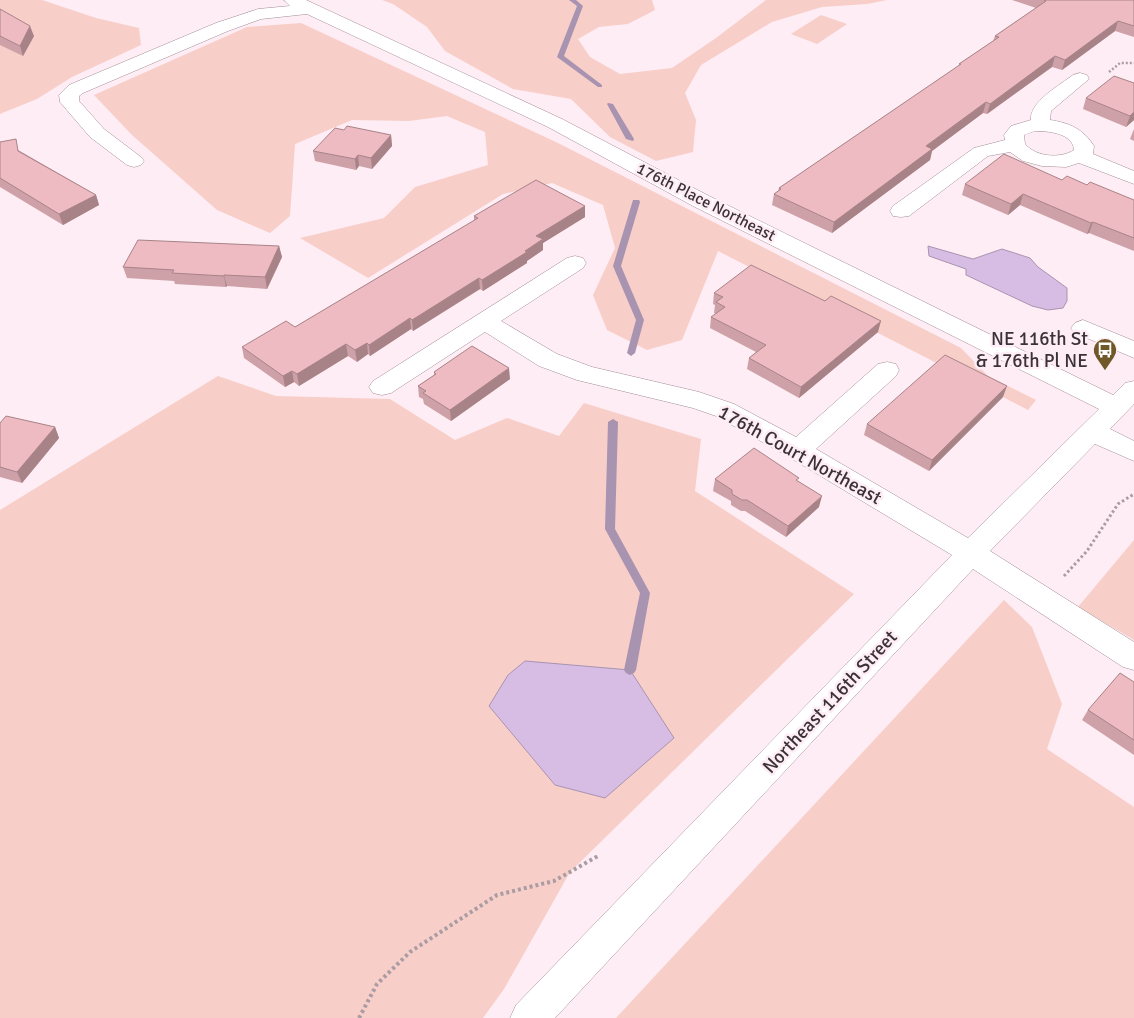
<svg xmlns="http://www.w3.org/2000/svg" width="1134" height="1018" font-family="Signika,sans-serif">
<rect width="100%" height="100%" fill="#feedf4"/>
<g fill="#f8cec9">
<path d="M0 0H42L96 18 139 28 141 45 72 77 37 99 0 114Z"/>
<path d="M382 0H652L655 10 628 24 599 27 578 39 590 57 620 74 672 68 716 38 766 0H887L867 4 822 7 772 22 701 65 685 93 696 120 693 152 656 161 610 137 571 99 513 89 445 51 427 27 393 4Z"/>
<path d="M821 15 847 24 817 44 791 34Z"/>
<path d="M301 23 558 143 961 348 988 376 1036 400 1028 410 718 251 682 340 647 350 607 330 593 295 615 248 603 205 552 183 503 194 368 278 300 238 384 218 415 187 488 165 485 132 447 116 409 121 352 120 295 144 290 216 270 233 217 210 132 135 94 95 247 27Z"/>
<path d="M218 376 276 396 390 399 455 440 507 418 559 436 584 403 701 439 695 491 854 594 570 872 504 989 483 1018H0V510Z"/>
<path d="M1134 540V640L1078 607Z"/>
<path d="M1004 600 1032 627 1062 704 1047 749 1134 807V1018H616Z"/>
</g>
<g fill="#d7bde4" stroke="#a893b0">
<path d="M928 246 973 259 1002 249 1030 258 1038 267 1067 288V301L1063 308 1048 310 1032 306 966 275V269L929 256Z"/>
<path d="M525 661 630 670 674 738 605 798 555 785 489 706 508 675Z"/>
</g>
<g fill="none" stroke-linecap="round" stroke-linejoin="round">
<g fill="#a893b0" fill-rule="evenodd">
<path d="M569 0H576L583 6 564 56 602 85V87H598L557 57 577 6Z"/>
<path d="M608 103 613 104 634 139 633 141 626 139 607 104Z"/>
<path d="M633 200H639L640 202 621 266 644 320 635 353 631 356 627 353 636 320 613 266Z"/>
<path d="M613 419 618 422 615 529 650 593 636 670 634 673 630 675 626 673 624 670 640 593 605 529 608 422Z"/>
</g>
<g stroke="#a28e96" stroke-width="1">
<g id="minor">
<path d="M284 0H306L562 119 709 196 1113 395 1125 383 1134 381V404L1110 429 1134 441V461L1095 444 990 551 1134 642V670L1123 667 973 569 555 1018H510L516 1005 952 555 789 457 716 416 693 408 577 380 539 366 485 332 391 393 382 395 373 393 369 387 373 381 567 258 575 256 583 258 586 263 583 268 501 321 557 354 592 367 699 392 734 404 796 437 878 364 887 362 896 364 899 370 896 376 816 449 968 538 1099 409 693 206 548 127 307 14 261 19 228 31 83 93 79 96V101L104 129 141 157 144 161 141 165 134 167 127 165 90 137 60 102 59 95 69 85 216 23 258 9 290 6Z"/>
<path d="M1080 73 1087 75 1089 79 1051 111 1050 120C1070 123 1083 129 1094 146L1093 154 1134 171V184L1079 163 1066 167 1042 166 1023 161 1010 152 988 156 909 216 901 217 893 216 890 211 893 206 974 148 1005 140 1004 135 1011 126 1031 120C1029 102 1060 85 1073 75ZM1035 131C1048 131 1073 133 1074 150 1060 159 1036 157 1025 144L1024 135Z"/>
<path d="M1083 320 1134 341V358L1075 333 1071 328 1075 323Z"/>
</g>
</g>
<path stroke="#a99ca2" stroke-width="2.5" stroke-dasharray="2 2" stroke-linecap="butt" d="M1109 72 1120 63H1134"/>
<path stroke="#a99ca2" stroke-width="3" stroke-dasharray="2.5 2.5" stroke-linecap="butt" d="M1064 576 1087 551 1118 504 1134 494"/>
<path stroke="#a99ca2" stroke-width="4" stroke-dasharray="3 3" stroke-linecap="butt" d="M359 1018 377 984 410 952 497 895 554 881 598 856"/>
<use href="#minor" fill="#fff" fill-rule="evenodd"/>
</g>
<g fill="#cea1a8">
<path d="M1012 0H1134V37L1115 31 1062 70 1052 67 987 114 983 113 932 151 930 160 832 233 772 205 774 194 778 191 779 188 959 66V64L993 41 995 36 1036 8Z"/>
<path d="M0 9 34 36 23 56 0 45Z"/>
<path d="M1134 83V120L1126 127 1083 109 1086 98Z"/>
<path d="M1134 129V141L1130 139Z"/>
<path d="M344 130 391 135 392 146 372 169 359 166 356 170 315 161 313 151Z"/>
<path d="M0 142 20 151 96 195 99 205 63 225 0 187Z"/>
<path d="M1062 180 1087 185 1134 200V251L1089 233 1087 234 1020 205 1008 215 962 195 965 184Z"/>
<path d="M585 206V217L543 243V250L527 261V263L483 291 480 289 413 331 411 329 370 356 368 354 357 362 348 356 299 386 294 382 285 387 244 358 242 347 295 327 474 221V216Z"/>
<path d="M279 246 282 257 267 289 227 286 226 287 175 284 174 281 127 278 123 267Z"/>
<path d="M714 293 878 332 799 398 747 369 749 358 756 352 710 328 711 317 716 314 714 313 715 305 713 304Z"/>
<path d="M434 372 510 379 451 421 424 404 423 399 419 397 418 386 434 375Z"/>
<path d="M1003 397 929 471 864 435 867 424Z"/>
<path d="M0 423 55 427 59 438 22 483 0 477Z"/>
<path d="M715 479 798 481 819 507 786 537 745 511H741L731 505V501L713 491Z"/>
<path d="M1134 682V755L1082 720 1088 710Z"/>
</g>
<g fill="#a78388">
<path d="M1118 21 1115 31 1062 70 1065 60Z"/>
<path d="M30 26 34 36 23 56 20 46Z"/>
<path d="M1055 56 1052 67 987 114 990 104Z"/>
<path d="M986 102 983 113 932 151 930 160 832 233 834 222 926 146Z"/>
<path d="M1134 112V120L1126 127 1130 116Z"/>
<path d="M391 135 392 146 372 169 371 158Z"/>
<path d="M358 155 359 166 356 170 355 159Z"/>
<path d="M1023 194 1020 205 1008 215 1011 204Z"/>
<path d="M96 195 99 205 63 225 59 214Z"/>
<path d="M585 206V217L543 243V250L527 261V263L483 291 482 280 525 251 536 236Z"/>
<path d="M1093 222 1089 233 1087 234 1091 223Z"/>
<path d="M279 246 282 257 267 289 265 277Z"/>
<path d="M224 275 227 286 226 287 224 276Z"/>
<path d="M479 278 480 289 413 331 412 320Z"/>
<path d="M410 318 411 329 370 356 369 345Z"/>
<path d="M881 321 878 332 799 398 801 387Z"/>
<path d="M367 343 368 354 357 362 355 350Z"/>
<path d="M346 344 348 356 299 386 297 374Z"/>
<path d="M509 368 510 379 451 421 450 410Z"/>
<path d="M292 371 294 382 285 387 283 376Z"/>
<path d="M1007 386 1003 397 929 471 932 460Z"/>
<path d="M55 427 59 438 22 483 17 472Z"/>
<path d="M822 496 819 507 786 537 788 526Z"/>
</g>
<g fill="#efbbc3" stroke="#a78388">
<path d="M1044 0H1134V26L1118 21 1065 60 1055 56 990 104 986 102 926 146 932 149 834 222 774 194 781 189 779 188 961 64H959L999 37 995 36 1046 1Z"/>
<path d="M0 9 30 26 20 46 0 36Z"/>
<path d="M1114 76 1134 83V112L1130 116 1086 98Z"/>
<path d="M347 126 391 135 371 158 358 155 355 159 313 151 335 128 344 130Z"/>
<path d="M16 139 18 151 96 195 59 214 0 178V142Z"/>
<path d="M1004 154 1062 180 1067 176 1087 185 1090 182 1134 200V238L1093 222 1091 223 1023 194 1011 204 965 184Z"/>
<path d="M536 180 585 206 536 236 543 239 525 251 527 252 482 280 479 278 412 320 410 318 369 345 367 343 355 350 346 344 297 374 292 371 283 376 242 347 286 321 295 327 478 218 474 216Z"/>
<path d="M138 240 279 246 265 277 224 275V276L172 273 174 270 123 267Z"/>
<path d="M751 265 825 301 831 296 881 321 801 387 749 358 766 345 711 317 725 307 716 302 723 297 714 293Z"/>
<path d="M472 346 509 368 450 410 423 393 426 391 418 386 436 374 434 372Z"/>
<path d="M945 355 1007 386 932 460 867 424Z"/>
<path d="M6 416 55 427 17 472 0 467V423Z"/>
<path d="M754 448 799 478 796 480 822 496 788 526 747 500H742L732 494V490L715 479Z"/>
<path d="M1120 673 1134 682V740L1088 710Z"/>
</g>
<defs>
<g id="bus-pin" transform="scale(1.25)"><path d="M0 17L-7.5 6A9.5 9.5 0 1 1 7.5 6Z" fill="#715829" stroke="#feedf4"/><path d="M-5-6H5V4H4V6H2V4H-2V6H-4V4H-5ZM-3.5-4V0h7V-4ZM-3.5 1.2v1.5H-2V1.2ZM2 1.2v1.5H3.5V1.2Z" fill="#fff"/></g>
</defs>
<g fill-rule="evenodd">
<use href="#bus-pin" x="1105" y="350"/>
</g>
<g text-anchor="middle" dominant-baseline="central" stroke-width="5" stroke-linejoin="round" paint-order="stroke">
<g font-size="16" fill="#3a3236" stroke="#feedf4">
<text transform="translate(706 202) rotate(27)">176th Place Northeast</text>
</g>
<g font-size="19" fill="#3a3236" stroke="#feedf4" text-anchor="end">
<text x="1088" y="339">NE 116th St<tspan x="1088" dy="22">&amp; 176th Pl NE</tspan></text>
</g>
<g font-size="19" fill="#3a3236" stroke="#feedf4">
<text transform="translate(800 455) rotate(29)">176th Court Northeast</text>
<text transform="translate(830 702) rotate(-47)">Northeast 116th Street</text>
</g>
</g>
</svg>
